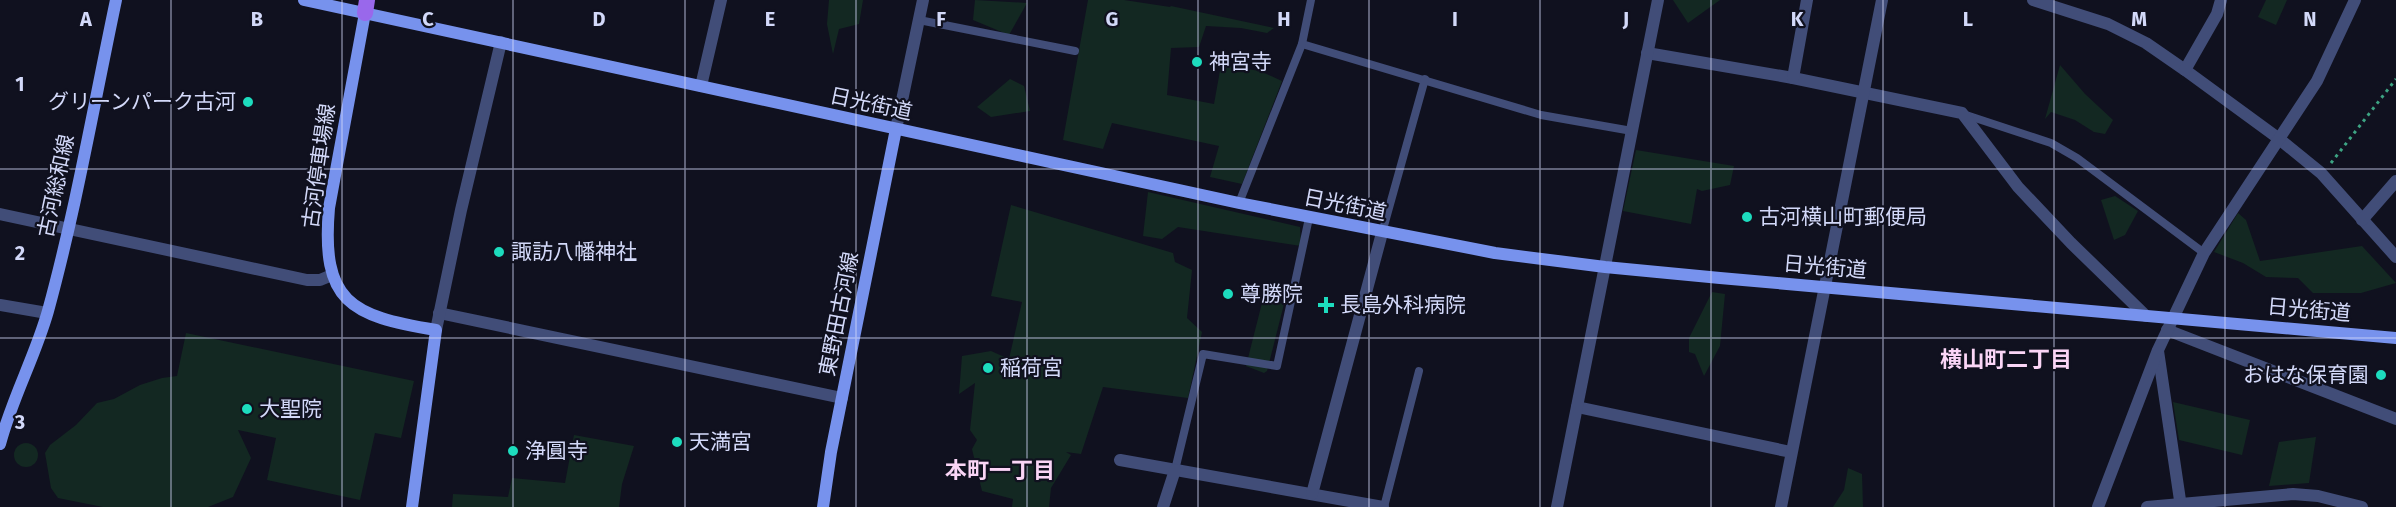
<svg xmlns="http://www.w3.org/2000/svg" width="2396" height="507" font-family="'Fira Sans','Noto Sans JP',sans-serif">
<rect width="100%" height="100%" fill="#10111f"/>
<g fill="#132822">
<path d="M829 0H863L859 24 839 29 833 54 827 24Z"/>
<path d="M975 0 1027 3 1009 35 973 20Z"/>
<path d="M1088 0H1124L1170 7 1171 6 1274 28 1267 33 1241 28 1206 26 1199 47 1171 48 1167 95 1214 104 1221 65 1260 71 1282 81 1242 184 1210 177 1219 146 1112 123 1103 149 1063 140Z"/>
<path d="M1673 0H1720L1688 23Z"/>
<path d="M2266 0H2287L2276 25 2258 17Z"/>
<path d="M2060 65 2085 94 2113 120 2105 134 2094 132 2075 120 2051 112 2045 119Z"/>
<path d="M1010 79 1024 86 1030 111 991 117 977 107Z"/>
<path d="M1636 150 1734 166 1730 185 1702 191 1697 189 1691 224 1623 211Z"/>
<path d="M1148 192 1300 227 1301 246 1178 227 1162 239 1143 236Z"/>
<path d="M2115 196 2138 211 2125 235 2114 240 2101 200Z"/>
<path d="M1011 205 1173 253 1175 262 1192 270 1187 318 1202 332 1188 398 1103 387 1081 454 1066 452 1071 455 1051 488 1049 507H1012L1013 499 982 491 972 449 977 440 970 430 975 383 959 394 962 356 991 351 1009 359 1022 302 991 296Z"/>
<path d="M2238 213 2246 220 2260 261 2362 246 2396 283 2361 293H2313L2298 278 2266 277 2243 263 2214 252Z"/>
<path d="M1712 292 1725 294 1720 346 1704 376 1695 354 1689 352V338Z"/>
<path d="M1263 299 1284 304 1267 371 1264 373 1246 366Z"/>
<path d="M186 333 414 381 401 438 375 433 360 500 267 480 276 438 238 430 251 458 233 497 208 507H103L58 498 51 488 45 453 50 445 76 425 97 403 114 399 140 385 162 378 177 376Z"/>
<path d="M2173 402 2250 420 2242 455 2179 440Z"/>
<path d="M574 435 634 446 622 484 619 507H452L453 494 508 497 512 478 565 483Z"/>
<path d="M2316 437 2309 483 2269 486 2279 442Z"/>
<circle cx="26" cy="455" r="12"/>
<path d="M1848 468 1862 474 1863 507H1833L1844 490Z"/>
</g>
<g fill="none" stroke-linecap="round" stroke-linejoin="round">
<path stroke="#3da483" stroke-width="3" stroke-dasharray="3 4.5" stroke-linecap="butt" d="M2331 163 2396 79"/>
<g stroke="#414d78" stroke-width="8">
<path d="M919 20 1075 51"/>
<path d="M1302 44 1541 115 1632 131"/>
<path d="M1963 114 2051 143 2077 158 2204 253"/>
<path d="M1239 203 1302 44 1311 0"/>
<path d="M1382 233 1425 79"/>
<path d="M1175 470 1203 354 1277 366 1309 218"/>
<path d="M1384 507 1419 371"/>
</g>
<g stroke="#414d78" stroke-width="12">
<path d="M2033 0 2108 24 2146 43 2185 70 2278 138 2321 173 2396 257"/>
<path d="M1647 53 1793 78 1962 113 2018 187 2071 243 2146 316"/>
<path d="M2185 70 2217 14 2221 0"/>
<path d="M1793 78 1807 0"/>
<path d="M701 86 721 0"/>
<path d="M0 214 307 280H320L332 275"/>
<path d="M2362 220 2396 181"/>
<path d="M0 305 47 313"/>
<path d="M439 313 842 398"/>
<path d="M2167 330 2396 419"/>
<path d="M2158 351 2181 507"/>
<path d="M1577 407 1791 452"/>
<path d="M1120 460 1383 507"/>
<path d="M1312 494 1382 233"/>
<path d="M1163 507 1175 470"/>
<path d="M1557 507 1658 0"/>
<path d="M1781 507 1882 0"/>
<path d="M2098 507 2158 350 2204 253 2317 81 2355 0"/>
<path d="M2147 507 2293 494 2318 496 2362 507"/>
</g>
<g stroke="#414d78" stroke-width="12">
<path d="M896 129 923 0"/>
<path d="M436 330 461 210 501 42"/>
</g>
<g stroke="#7792ed" stroke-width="12">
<path d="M304 0 1239 203 1495 253 1605 267 1720 278 2396 338"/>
<path d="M365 13 329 208C321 302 350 316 436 330L412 507"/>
<path d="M0 444C12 398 35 357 48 311 76 209 94 104 116 0"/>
<path d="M823 507 831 452 896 129"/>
</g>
<path stroke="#9968eb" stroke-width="16" d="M365 13 367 0"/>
</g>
<path fill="none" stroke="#d3d9f9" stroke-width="1.5" stroke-opacity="0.55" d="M171 0V507M342 0V507M513 0V507M685 0V507M856 0V507M1027 0V507M1198 0V507M1369 0V507M1540 0V507M1711 0V507M1883 0V507M2054 0V507M2225 0V507M0 169H2396M0 338H2396"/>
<g fill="#1ddcbe" stroke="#10111f" stroke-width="2">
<circle cx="1197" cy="62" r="6"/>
<circle cx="248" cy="102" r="6"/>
<circle cx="1747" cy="217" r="6"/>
<circle cx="499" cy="252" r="6"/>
<circle cx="1228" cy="294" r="6"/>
<path d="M1323 296h6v6h6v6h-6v6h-6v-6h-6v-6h6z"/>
<circle cx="988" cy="368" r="6"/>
<circle cx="2381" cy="375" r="6"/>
<circle cx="247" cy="409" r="6"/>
<circle cx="677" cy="442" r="6"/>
<circle cx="513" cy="451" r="6"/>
</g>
<g text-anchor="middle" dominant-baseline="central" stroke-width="4.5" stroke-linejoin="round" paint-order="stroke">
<g font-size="21" fill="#d3d9f9" stroke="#10111f" text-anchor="start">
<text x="1209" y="62">神宮寺</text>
<text x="236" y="102" text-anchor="end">グリーンパーク古河</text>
<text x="1759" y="217">古河横山町郵便局</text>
<text x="511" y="252">諏訪八幡神社</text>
<text x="1240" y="294">尊勝院</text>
<text x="1340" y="305">長島外科病院</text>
<text x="1000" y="368">稲荷宮</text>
<text x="2369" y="375" text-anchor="end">おはな保育園</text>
<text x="259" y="409">大聖院</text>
<text x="689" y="442">天満宮</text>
<text x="525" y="451">浄圓寺</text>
</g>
<g font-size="21" fill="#d3d9f9" stroke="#10111f">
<text transform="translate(871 104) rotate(12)">日光街道</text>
<text transform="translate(319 166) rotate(-82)">古河停車場線</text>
<text transform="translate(56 186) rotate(-78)">古河総和線</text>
<text transform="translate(1345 205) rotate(11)">日光街道</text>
<text transform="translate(1825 267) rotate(5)">日光街道</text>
<text transform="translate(2309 310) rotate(5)">日光街道</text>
<text transform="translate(839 314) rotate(-79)">東野田古河線</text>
</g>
<g font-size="22" font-weight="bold" fill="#fad5f6" stroke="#10111f">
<text x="2006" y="359">横山町二丁目</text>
<text x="1000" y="470">本町一丁目</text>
</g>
</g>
<g font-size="20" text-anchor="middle" font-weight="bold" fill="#d3d9f9" stroke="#10111f" stroke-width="4.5" stroke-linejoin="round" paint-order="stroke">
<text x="86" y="26">A</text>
<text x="257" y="26">B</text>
<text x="428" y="26">C</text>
<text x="599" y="26">D</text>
<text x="770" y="26">E</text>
<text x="941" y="26">F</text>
<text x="1112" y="26">G</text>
<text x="1284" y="26">H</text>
<text x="1455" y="26">I</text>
<text x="1626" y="26">J</text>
<text x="1797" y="26">K</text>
<text x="1968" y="26">L</text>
<text x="2139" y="26">M</text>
<text x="2310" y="26">N</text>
<text x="20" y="91">1</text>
<text x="20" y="260">2</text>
<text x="20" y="429">3</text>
</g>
</svg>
